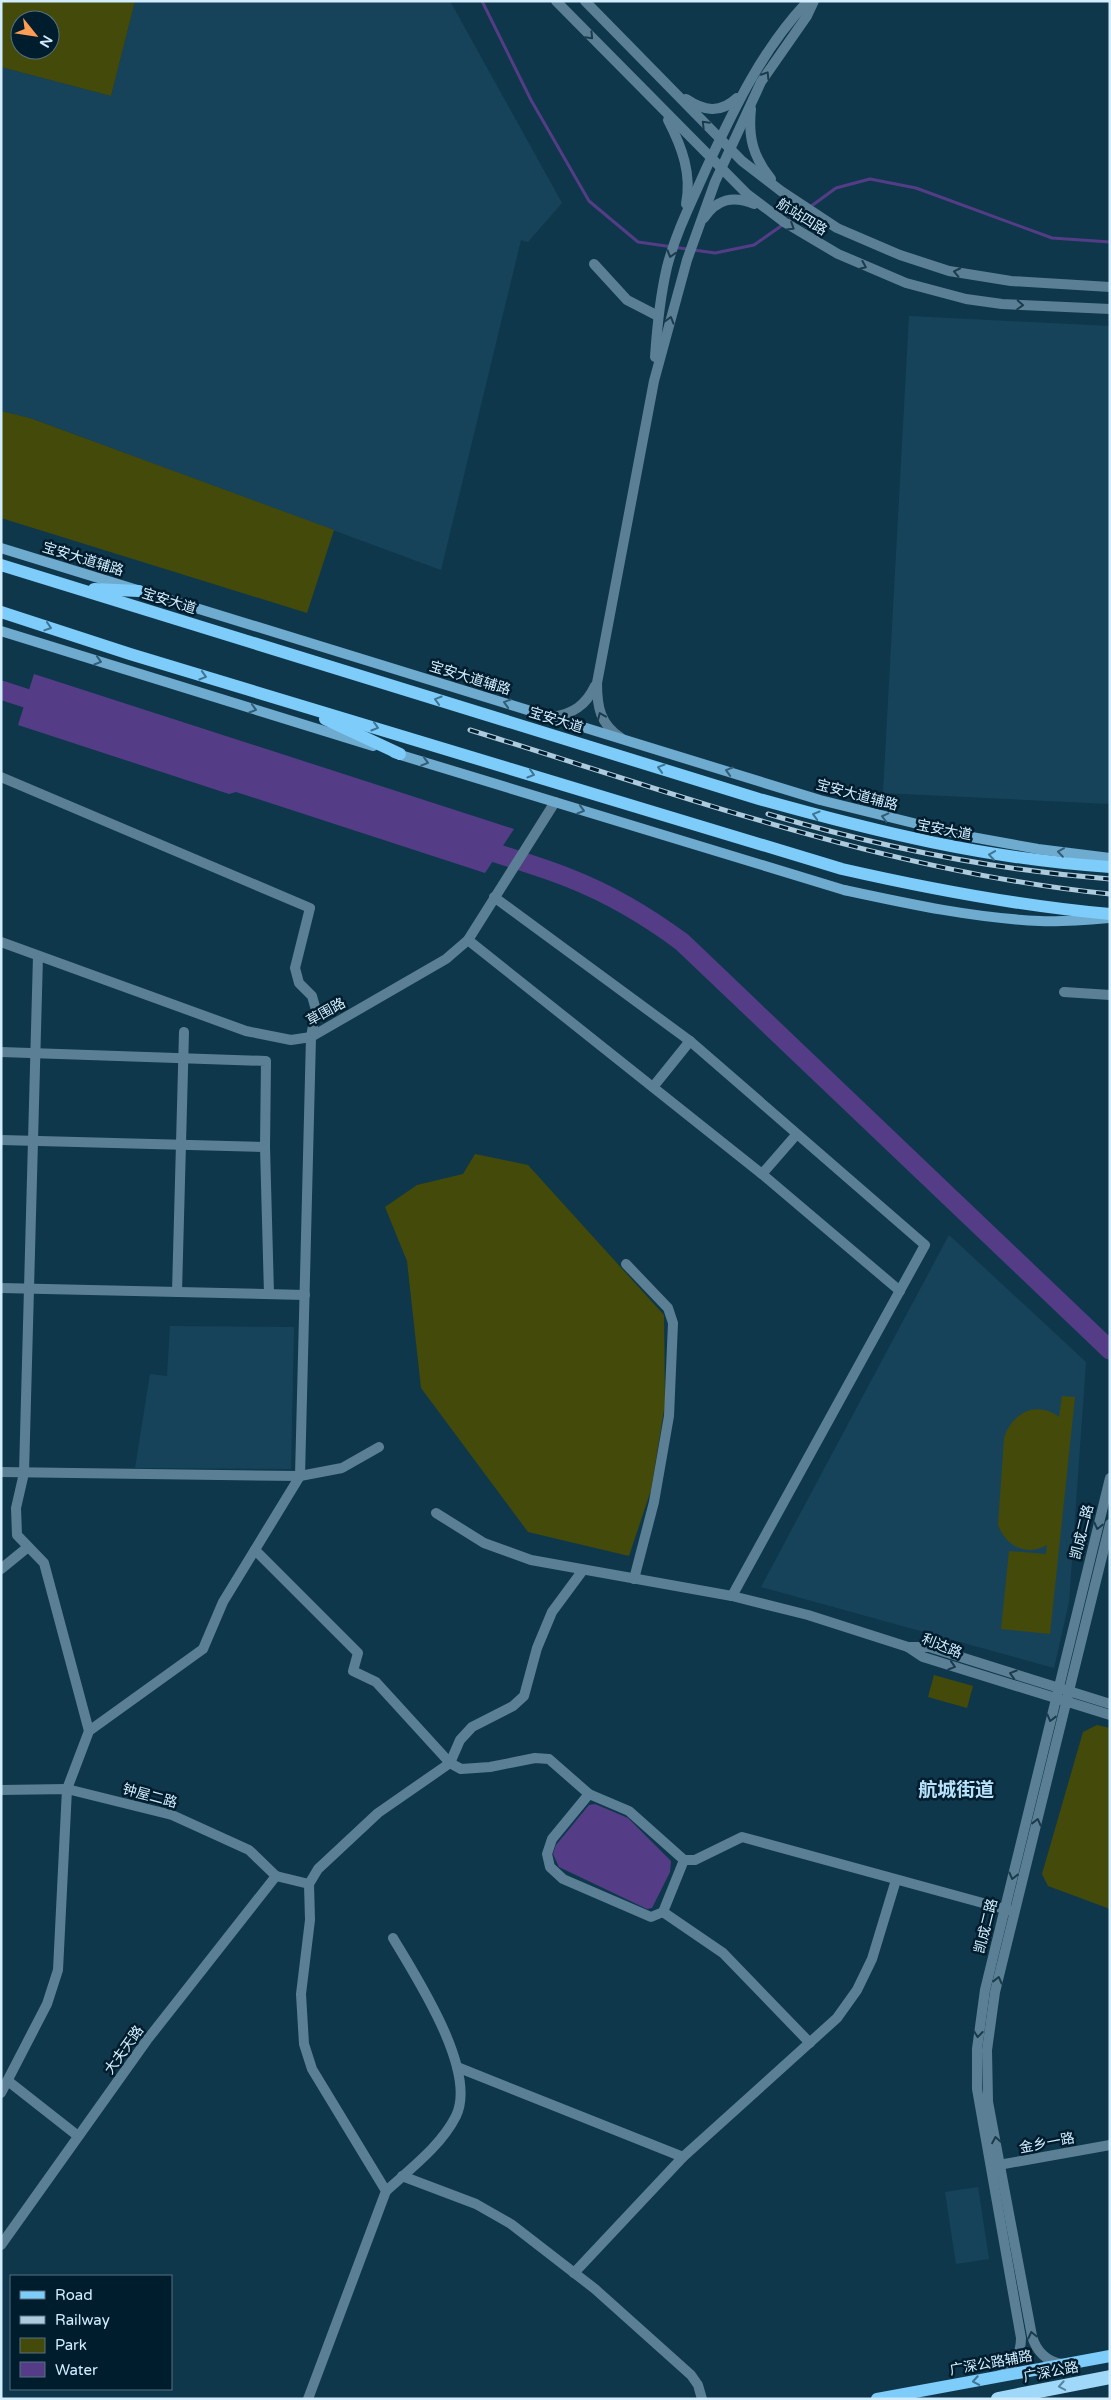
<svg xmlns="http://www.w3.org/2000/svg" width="1111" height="2400" font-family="'Varela Round','Noto Sans SC',sans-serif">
<rect width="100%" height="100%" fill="#0f374b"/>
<g fill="#17435a">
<path d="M135 1H450L562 203 528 242 521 240 441 570 30 418 1 411V67L111 96Z"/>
<path d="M909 316 1110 326V804L883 793Z"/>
<path d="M949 1235 1086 1362 1069 1602 1054 1668 761 1587Z"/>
<path d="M170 1326 294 1327 291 1469 135 1468 150 1374 167 1376Z"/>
<path d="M978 2187 989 2259 956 2264 945 2192Z"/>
</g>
<g fill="#444a09" fill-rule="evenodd">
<path d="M1 1H135L111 96 1 67ZM20 20H50V50H20Z"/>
<path d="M1 411 30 418 334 530 307 613 1 518Z"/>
<path d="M475 1154 528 1165 664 1315 665 1404 651 1490 629 1556 528 1532 421 1388 407 1261 385 1207 417 1185 463 1174Z"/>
<path d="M1062 1396 1075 1397 1050 1634 1001 1629 1009 1551 1046 1554 1047 1545C1026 1557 1006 1546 998 1525L1004 1438C1012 1413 1036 1400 1059 1417Z"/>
<path d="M934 1675 973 1686 967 1708 928 1697Z"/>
<path d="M1097 1725 1110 1728V1909L1048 1886 1042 1874 1083 1732Z"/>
</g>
<g fill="#543d86">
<path d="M34 674 514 829 485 873 236 792 229 794 18 725Z"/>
<path d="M595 1804 628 1818 671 1861 670 1872 652 1908 647 1909 559 1867 553 1854 556 1845 589 1805Z"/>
</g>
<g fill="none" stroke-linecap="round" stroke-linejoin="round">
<g stroke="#543d86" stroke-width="3">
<path d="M482 1 531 100 589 201 638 242 715 253 754 245 804 210"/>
<path d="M810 207 836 188 870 179 916 188 1052 238 1110 242"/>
</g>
<g stroke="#543d86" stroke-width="19">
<path d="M1 690 50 706"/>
<path d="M475 846C506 857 539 866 569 878 610 894 647 916 682 942L1110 1350"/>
</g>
<g stroke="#5b8096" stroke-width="10">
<path d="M594 264 627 300 658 316"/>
<path d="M1 777 310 908 295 968 299 983 312 996 316 1010 311 1037 300 1476 223 1602 203 1649 89 1731 67 1789 58 1970 47 2004 1 2093"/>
<path d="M494 897 690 1041 925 1245 732 1596"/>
<path d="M468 940 762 1174 900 1291"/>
<path d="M38 956 24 1473 16 1508 17 1535 44 1563 89 1731"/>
<path d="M1064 992 1110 995"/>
<path d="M1 1052 266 1061 265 1147 269 1294"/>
<path d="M653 1087 690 1041"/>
<path d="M1 1140 265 1147"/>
<path d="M762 1174 796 1135"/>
<path d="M626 1264 668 1308 673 1323 669 1416 654 1502 634 1579"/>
<path d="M1 1288 305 1295"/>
<path d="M177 1292 184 1032"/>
<path d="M1 1472 300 1476 342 1468 379 1447"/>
<path d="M436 1513 484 1543 531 1560 732 1596 808 1615 908 1647"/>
<path d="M255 1550 358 1653 353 1671 376 1682 450 1763 461 1769 490 1767 535 1758 549 1759 589 1794 629 1811 684 1860H695L742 1837 1012 1911"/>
<path d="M1 1569 28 1547"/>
<path d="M1 1790 67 1789 172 1815 249 1850 276 1876"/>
<path d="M589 1794 552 1839 547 1854 550 1867 563 1879 651 1917 663 1912 684 1860"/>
<path d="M276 1876 309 1884"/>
<path d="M663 1912 723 1953 810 2043"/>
<path d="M457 2067 683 2157"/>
<path d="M8 2081 78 2136"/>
<path d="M993 2166 1110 2145"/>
<path d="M402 2176 476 2204 511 2224 595 2289 691 2375 698 2385 702 2399"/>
<path d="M386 2191C410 2169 441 2146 456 2116 478 2071 416 1977 393 1938"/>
<path d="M1 2245 147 2040 276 1876"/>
<path d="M574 2273 683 2157 837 2018 857 1990 872 1959 896 1880"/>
<path d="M308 2399 386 2191 312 2069 304 2044 301 1994 310 1920 309 1884 318 1869 378 1813 450 1763 460 1740 472 1727 513 1706 524 1696 537 1648 552 1612 583 1570"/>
</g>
<g stroke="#5b8096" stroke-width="10">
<path d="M556 1 747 194 784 222 838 254 906 283 966 299 1002 304 1110 309"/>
<path d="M585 1 742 161 781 191 837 228 900 255 949 271 1011 281 1110 287"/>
<path d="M686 99C704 111 720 114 737 98"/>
<path d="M751 109C748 137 753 157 771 179"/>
<path d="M668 120C682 147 692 174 686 204"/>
<path d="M704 218C717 199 733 195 754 204"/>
<path d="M655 357C657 327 660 297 667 267 676 232 692 201 706 169 734 109 762 49 808 1"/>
<path d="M552 717C573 714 586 705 595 686"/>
<path d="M621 738C600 724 597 707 597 683L654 381 687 260 715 182 761 82 807 16 814 1"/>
<path d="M1 942 246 1031 291 1040 311 1037 446 959 468 940 555 802"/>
<path d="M908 1647 923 1657 1110 1715"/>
<path d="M909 1647H929L1110 1704"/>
<path d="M1062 2364C1047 2362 1036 2351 1032 2336L988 2102 987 2050 995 1992 1110 1524"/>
<path d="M1000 2375C1014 2368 1021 2353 1021 2338L977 2089V2049L985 1990 1110 1478"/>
</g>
<g stroke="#6fabce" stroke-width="10">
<path d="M1 548 820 800 966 836 1038 849 1110 858"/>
<path d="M1 631 373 746"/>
<path d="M394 753 844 890C909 904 973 918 1040 921 1063 922 1086 920 1109 918"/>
</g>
<g stroke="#7eccf9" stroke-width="12">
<path d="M1 565 759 799C877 832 987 859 1110 867"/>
<path d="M94 589 139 591"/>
<path d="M1 612 130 654 842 869C930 889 1019 906 1110 914"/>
<path d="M325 719 400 754"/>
<path d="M877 2399 1110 2356"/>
</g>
<path stroke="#a0d8f9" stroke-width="14" d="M998 2399 1110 2377"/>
<g stroke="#aecbde" stroke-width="5">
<g id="rail">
<path d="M470 730C680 795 890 872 1110 894"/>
<path d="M768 814C880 847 994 870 1110 879"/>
</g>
</g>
<use href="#rail" stroke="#001d2d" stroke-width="3" stroke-dasharray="9" stroke-linecap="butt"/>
</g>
<defs><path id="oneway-chevron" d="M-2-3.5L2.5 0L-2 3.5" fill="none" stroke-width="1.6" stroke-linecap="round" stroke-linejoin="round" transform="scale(1.25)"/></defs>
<g stroke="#1b3b4c">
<use href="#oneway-chevron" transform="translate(590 36) rotate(46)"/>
<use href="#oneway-chevron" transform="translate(766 75) rotate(-58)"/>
<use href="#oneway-chevron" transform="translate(705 124) rotate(-135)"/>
<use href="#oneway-chevron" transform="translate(791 227) rotate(32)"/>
<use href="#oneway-chevron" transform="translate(671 254) rotate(107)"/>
<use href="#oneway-chevron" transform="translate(863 266) rotate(23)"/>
<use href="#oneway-chevron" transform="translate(957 272) rotate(-168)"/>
<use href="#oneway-chevron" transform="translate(1020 305) rotate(3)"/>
<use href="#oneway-chevron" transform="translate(670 320) rotate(-74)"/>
<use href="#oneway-chevron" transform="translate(601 716) rotate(-113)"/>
<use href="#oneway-chevron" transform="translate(1098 1526) rotate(104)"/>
<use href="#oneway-chevron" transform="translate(952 1666) rotate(17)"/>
<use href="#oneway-chevron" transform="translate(1013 1674) rotate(-163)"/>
<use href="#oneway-chevron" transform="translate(1051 1718) rotate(104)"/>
<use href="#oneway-chevron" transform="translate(1037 1822) rotate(-76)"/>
<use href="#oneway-chevron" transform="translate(1013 1876) rotate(104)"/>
<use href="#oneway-chevron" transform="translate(998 1980) rotate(-76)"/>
<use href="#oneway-chevron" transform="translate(978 2034) rotate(96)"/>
<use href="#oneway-chevron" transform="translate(996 2140) rotate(-100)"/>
<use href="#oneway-chevron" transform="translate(1032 2335) rotate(-103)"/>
</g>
<g stroke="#3f7493">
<use href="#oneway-chevron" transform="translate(48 627) rotate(18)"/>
<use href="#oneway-chevron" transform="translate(203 676) rotate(17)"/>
<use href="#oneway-chevron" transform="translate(438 700) rotate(-163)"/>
<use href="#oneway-chevron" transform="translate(375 727) rotate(17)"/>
<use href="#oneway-chevron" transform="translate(661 768) rotate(-163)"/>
<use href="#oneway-chevron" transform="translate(531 774) rotate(17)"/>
<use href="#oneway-chevron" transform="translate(816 815) rotate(-164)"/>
<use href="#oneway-chevron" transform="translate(992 855) rotate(-172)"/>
<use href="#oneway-chevron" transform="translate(976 2381) rotate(170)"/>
</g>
<g stroke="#325d75">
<use href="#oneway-chevron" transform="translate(98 661) rotate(17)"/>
<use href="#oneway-chevron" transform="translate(507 703) rotate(-163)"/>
<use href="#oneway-chevron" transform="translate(253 709) rotate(17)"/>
<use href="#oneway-chevron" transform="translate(425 762) rotate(17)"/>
<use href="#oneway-chevron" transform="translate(729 771) rotate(-163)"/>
<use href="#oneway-chevron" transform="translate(581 810) rotate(17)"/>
<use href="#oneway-chevron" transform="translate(885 817) rotate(-166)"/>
<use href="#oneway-chevron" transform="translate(1061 852) rotate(-172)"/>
</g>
<use stroke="#58849d" href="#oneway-chevron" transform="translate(1062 2386) rotate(170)"/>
<g text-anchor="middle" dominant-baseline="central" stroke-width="5" stroke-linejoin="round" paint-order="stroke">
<g font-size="14" fill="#d2edff" stroke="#001d2d">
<text transform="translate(802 217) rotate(32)">航站四路</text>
<text transform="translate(83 559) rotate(17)">宝安大道辅路</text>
<text transform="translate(169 601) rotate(17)">宝安大道</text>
<text transform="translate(470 678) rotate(17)">宝安大道辅路</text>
<text transform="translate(556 720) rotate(17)">宝安大道</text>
<text transform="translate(857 795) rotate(15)">宝安大道辅路</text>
<text transform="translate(944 830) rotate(11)">宝安大道</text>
<text transform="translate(326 1012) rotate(-29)">草围路</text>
<text transform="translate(1082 1532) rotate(-76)">凯成二路</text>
<text transform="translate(942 1646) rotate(22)">利达路</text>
<text transform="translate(150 1796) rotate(15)">钟屋二路</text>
<text transform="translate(986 1926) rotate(-76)">凯成二路</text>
<text transform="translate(124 2050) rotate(-54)">大夫天路</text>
<text transform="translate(1047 2143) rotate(-11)">金乡一路</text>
<text transform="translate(991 2363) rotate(-10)">广深公路辅路</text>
<text transform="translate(1051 2372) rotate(-11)">广深公路</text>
</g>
<g font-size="19" font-weight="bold" fill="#b9e3fd" stroke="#001d2d">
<text x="956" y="1790">航城街道</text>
</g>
</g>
<rect width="1111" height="2400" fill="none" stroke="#d2edff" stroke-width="5"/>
<rect x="10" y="2275" width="162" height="115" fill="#001d2d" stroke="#547081"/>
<rect x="20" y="2291" width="25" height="8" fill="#7eccf9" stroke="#547081"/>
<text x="55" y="2300" font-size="15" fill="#d2edff">Road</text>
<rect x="20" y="2316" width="25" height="8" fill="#aecbde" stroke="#547081"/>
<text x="55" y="2325" font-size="15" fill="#d2edff">Railway</text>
<rect x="20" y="2338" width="25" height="15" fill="#444a09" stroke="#547081"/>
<text x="55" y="2350" font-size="15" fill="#d2edff">Park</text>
<rect x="20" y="2362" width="25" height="15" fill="#543d86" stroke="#547081"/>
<text x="55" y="2375" font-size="15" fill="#d2edff">Water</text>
<g transform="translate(35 35) rotate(120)"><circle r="24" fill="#001d2d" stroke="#547081"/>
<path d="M0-4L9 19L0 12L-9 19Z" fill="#fd9d55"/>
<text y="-8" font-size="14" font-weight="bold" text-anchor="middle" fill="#d2edff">N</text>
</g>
</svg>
